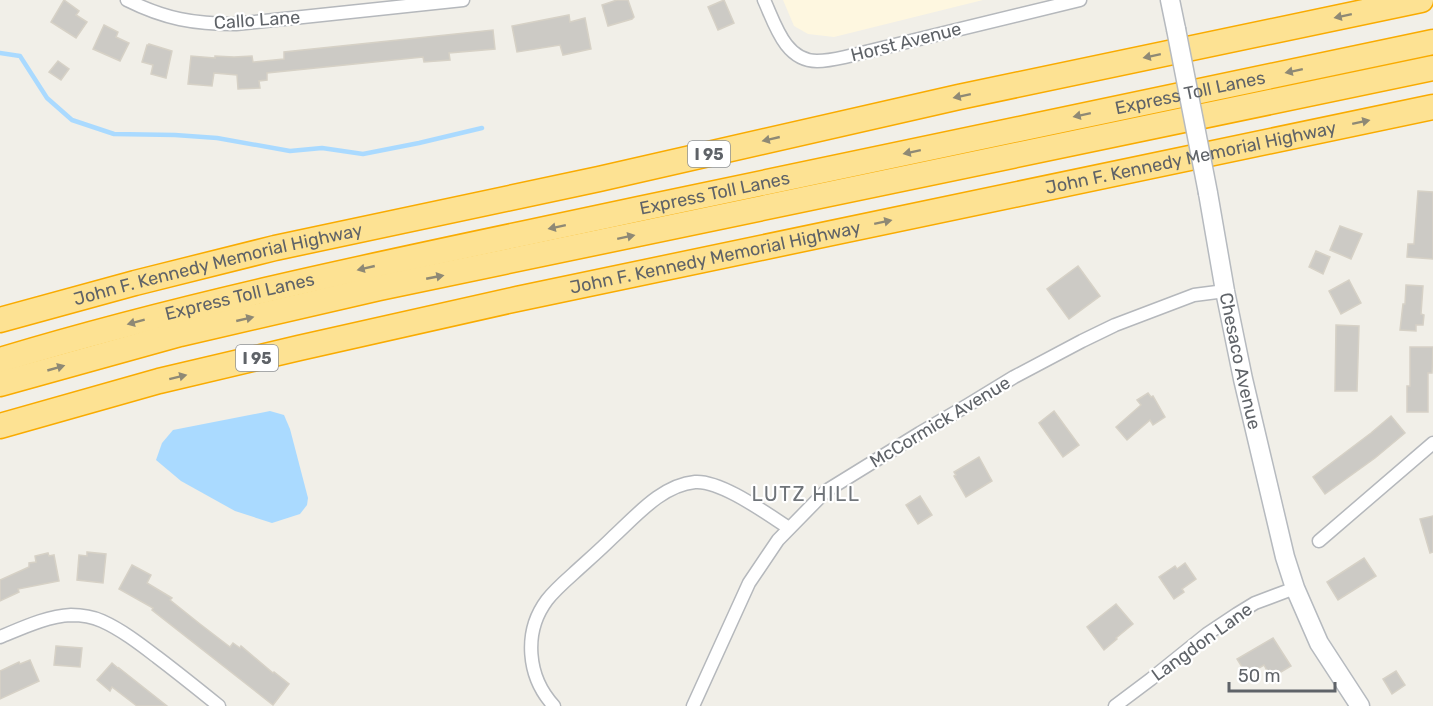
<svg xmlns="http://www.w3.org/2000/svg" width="1433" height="706" font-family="Rubik,sans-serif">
<rect width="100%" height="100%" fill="#f1efe8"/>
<path fill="#fef7e0" d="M783 0H983L834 37 808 34 794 26Z"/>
<path fill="#aadaff" d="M270 411 284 415 290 429 308 498 307 505 300 514 272 523 235 511 181 481 156 460 162 443 173 430Z"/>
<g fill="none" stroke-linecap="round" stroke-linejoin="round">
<path stroke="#aadaff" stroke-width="4.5" d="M0 53 20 56 47 98 72 120 114 134 175 135 217 138 290 151 322 148 363 154 419 143 482 128"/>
</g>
<g fill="#cccac5" stroke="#d6d1c6" stroke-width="1.5">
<path d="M64 0 79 11 76 15 87 22 76 38 51 22Z"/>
<path d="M617 0H628L634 17 632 19 608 26 602 5Z"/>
<path d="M724 0 734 23 718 30 708 7Z"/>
<path d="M569 15 570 22 585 18 591 49 563 55 560 45 517 52 512 26Z"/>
<path d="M104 25 118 32 116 37 129 43 120 61 93 49Z"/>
<path d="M493 30 495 49 449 53 450 60 424 62 423 57 267 73V80L259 81 260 88 238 89 237 75 214 73 212 86 188 84 191 56 215 58V56L234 57 252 56 253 62 284 59V52Z"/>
<path d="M149 44 172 51 166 78 151 74 153 65 142 62 147 45H149Z"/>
<path d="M58 61 69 69 61 80 49 72Z"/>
<path d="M1418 191 1433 192V259L1407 257 1408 244H1414Z"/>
<path d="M1340 226 1362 234 1351 259 1330 250Z"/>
<path d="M1316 251 1330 257 1323 274 1309 267Z"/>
<path d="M1078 266 1100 296 1069 319 1047 289Z"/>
<path d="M1349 280 1361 303 1341 314 1329 291Z"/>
<path d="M1406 285 1423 286 1421 314 1424 315 1423 325H1416V331L1400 330 1403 304H1405Z"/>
<path d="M1336 325 1359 326 1357 391H1335Z"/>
<path d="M1410 347H1433L1432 373H1428V412H1407V386H1410Z"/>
<path d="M1148 393 1151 397 1153 396 1165 417 1153 425 1150 420 1127 440 1116 427 1141 405 1137 400Z"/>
<path d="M1054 411 1079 445 1063 457 1039 423Z"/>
<path d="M1391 416 1405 433 1375 458 1325 494 1313 477 1371 433Z"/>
<path d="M979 457 992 481 966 497 954 476 956 475 954 472Z"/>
<path d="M920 496 932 515 918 524 906 505Z"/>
<path d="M1433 516V552L1430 553 1420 519Z"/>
<path d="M87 552 106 554 103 583 77 580 79 555 87 556Z"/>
<path d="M48 553 49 556 54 555 59 581 18 589 19 592 0 601V580L29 567V563L36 562 35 556Z"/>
<path d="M1364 558 1376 576 1338 600 1327 582Z"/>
<path d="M1185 563 1196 579 1182 589 1184 592 1174 599 1159 577 1175 566 1177 569Z"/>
<path d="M132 565 151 575 147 583 172 598 170 600 200 624 230 647 233 643 240 648 241 646 273 673 274 672 289 684 273 705 152 610 153 608 119 589Z"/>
<path d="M1116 604 1133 624 1116 638 1117 639 1104 650 1087 627Z"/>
<path d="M1273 638 1291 666 1271 678 1264 665 1247 675 1237 659Z"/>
<path d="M56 646 82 648 80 667 54 665Z"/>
<path d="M30 660 39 681 0 699V671L19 662 20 664Z"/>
<path d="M112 663 119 669V668L167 706H137L112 687 110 691 97 680Z"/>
<path d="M1396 671 1405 685 1392 694 1383 679Z"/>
</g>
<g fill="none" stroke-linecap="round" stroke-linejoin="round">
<g stroke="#b5b8bc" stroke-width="15">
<g id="street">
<path d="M127 0C165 19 194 24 236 24L463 0"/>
<path d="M764 0C775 24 785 61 817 61 826 61 836 59 845 57L1080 0"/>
<path d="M1319 541 1433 443"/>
<path d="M0 637C22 628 47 616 71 615 81 615 93 617 102 621 122 630 140 644 157 657 178 673 198 689 219 706"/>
<path d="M554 706C527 677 523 632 547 600 554 591 564 582 573 574 586 562 600 550 613 537 636 516 662 485 695 482 721 480 767 514 789 528"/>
<path d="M693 706 749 583 778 540 826 491 920 433 968 405 1014 377 1082 341 1115 325 1194 295 1225 291"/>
<path d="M1115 706 1151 679 1207 634 1237 614 1255 603 1295 588"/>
</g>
</g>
<g stroke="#b6babf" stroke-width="21">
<g id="secondary">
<path d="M1170 0 1176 29"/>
<path id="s1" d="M1208 193 1225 291 1243 379 1285 557 1295 588 1319 643 1360 706"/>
</g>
</g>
<g stroke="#f9ab00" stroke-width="27">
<g id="highway">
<path id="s2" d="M0 320 135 283 275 248 599 179 959 97 1421 0"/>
<path id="s3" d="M0 360C209 297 425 255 639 209 904 154 1168 97 1433 42"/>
<path d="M0 384 180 334 379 288 1433 68"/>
<path id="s4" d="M0 426 159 381 299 348 517 299 1433 107"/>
</g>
</g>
<use href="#street" stroke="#fff" stroke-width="12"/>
<use href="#secondary" stroke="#fff" stroke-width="18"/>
<use href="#highway" stroke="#fde293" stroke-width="24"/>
<g stroke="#b6babf" stroke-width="21" stroke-linecap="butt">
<path id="secondary-bridge" d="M1176 29 1208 193"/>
</g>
<use href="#secondary-bridge" stroke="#fff" stroke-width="18"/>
</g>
<defs><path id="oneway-solid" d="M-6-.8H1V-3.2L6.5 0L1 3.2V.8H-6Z" transform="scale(1.5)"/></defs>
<g fill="#8e8975">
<use href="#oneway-solid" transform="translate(1343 16) rotate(168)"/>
<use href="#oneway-solid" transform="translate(1152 56) rotate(168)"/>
<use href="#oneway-solid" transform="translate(1294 71) rotate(168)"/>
<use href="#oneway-solid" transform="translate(962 96) rotate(168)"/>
<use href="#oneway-solid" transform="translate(1082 115) rotate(168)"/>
<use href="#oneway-solid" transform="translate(1361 122) rotate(-12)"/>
<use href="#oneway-solid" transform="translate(771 139) rotate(167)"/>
<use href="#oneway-solid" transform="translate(912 152) rotate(168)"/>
<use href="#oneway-solid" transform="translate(883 222) rotate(-12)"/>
<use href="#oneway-solid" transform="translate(557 227) rotate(168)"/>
<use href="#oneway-solid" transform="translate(626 237) rotate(-12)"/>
<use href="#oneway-solid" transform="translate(366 268) rotate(167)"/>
<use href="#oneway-solid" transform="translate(435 277) rotate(-11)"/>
<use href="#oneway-solid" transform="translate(245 319) rotate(-13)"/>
<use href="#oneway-solid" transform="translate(136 322) rotate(165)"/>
<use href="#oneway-solid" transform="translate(56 368) rotate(-16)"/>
<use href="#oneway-solid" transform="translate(178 377) rotate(-14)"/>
</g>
<g text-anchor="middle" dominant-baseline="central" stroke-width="4.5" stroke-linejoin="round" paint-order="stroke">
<g fill="#fff" stroke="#8f9295" stroke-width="1.5">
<rect x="688" y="141" width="42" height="26" rx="4.5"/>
<rect x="236" y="345" width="42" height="26" rx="4.5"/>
</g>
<g font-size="16" font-weight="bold" fill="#5f6368">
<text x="709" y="154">I 95</text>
<text x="257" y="358">I 95</text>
</g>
<g font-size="18" fill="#5f6368" stroke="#fff">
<text transform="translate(257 20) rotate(-4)">Callo Lane</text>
<text transform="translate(906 42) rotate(-14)">Horst Avenue</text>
<text stroke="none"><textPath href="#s3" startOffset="1220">Express Toll Lanes</textPath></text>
<text stroke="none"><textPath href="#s4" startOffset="1221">John F. Kennedy Memorial Highway</textPath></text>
<text stroke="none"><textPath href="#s3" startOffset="734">Express Toll Lanes</textPath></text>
<text stroke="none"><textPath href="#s4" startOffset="735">John F. Kennedy Memorial Highway</textPath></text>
<text stroke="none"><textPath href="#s2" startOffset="225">John F. Kennedy Memorial Highway</textPath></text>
<text stroke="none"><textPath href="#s3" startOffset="248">Express Toll Lanes</textPath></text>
<text stroke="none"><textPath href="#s1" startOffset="171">Chesaco Avenue</textPath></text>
<text transform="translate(940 422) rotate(-31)">McCormick Avenue</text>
<text transform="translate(1202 642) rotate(-36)">Langdon Lane</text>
</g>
<g font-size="20" letter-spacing="1.5" fill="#70757a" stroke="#fff">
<text x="806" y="494">LUTZ HILL</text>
</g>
</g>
<path d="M1229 682v9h106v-9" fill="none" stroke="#5f6368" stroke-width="3"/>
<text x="1238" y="682" font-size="18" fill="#5f6368" stroke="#ffffff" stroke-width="4.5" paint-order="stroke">50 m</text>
</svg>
